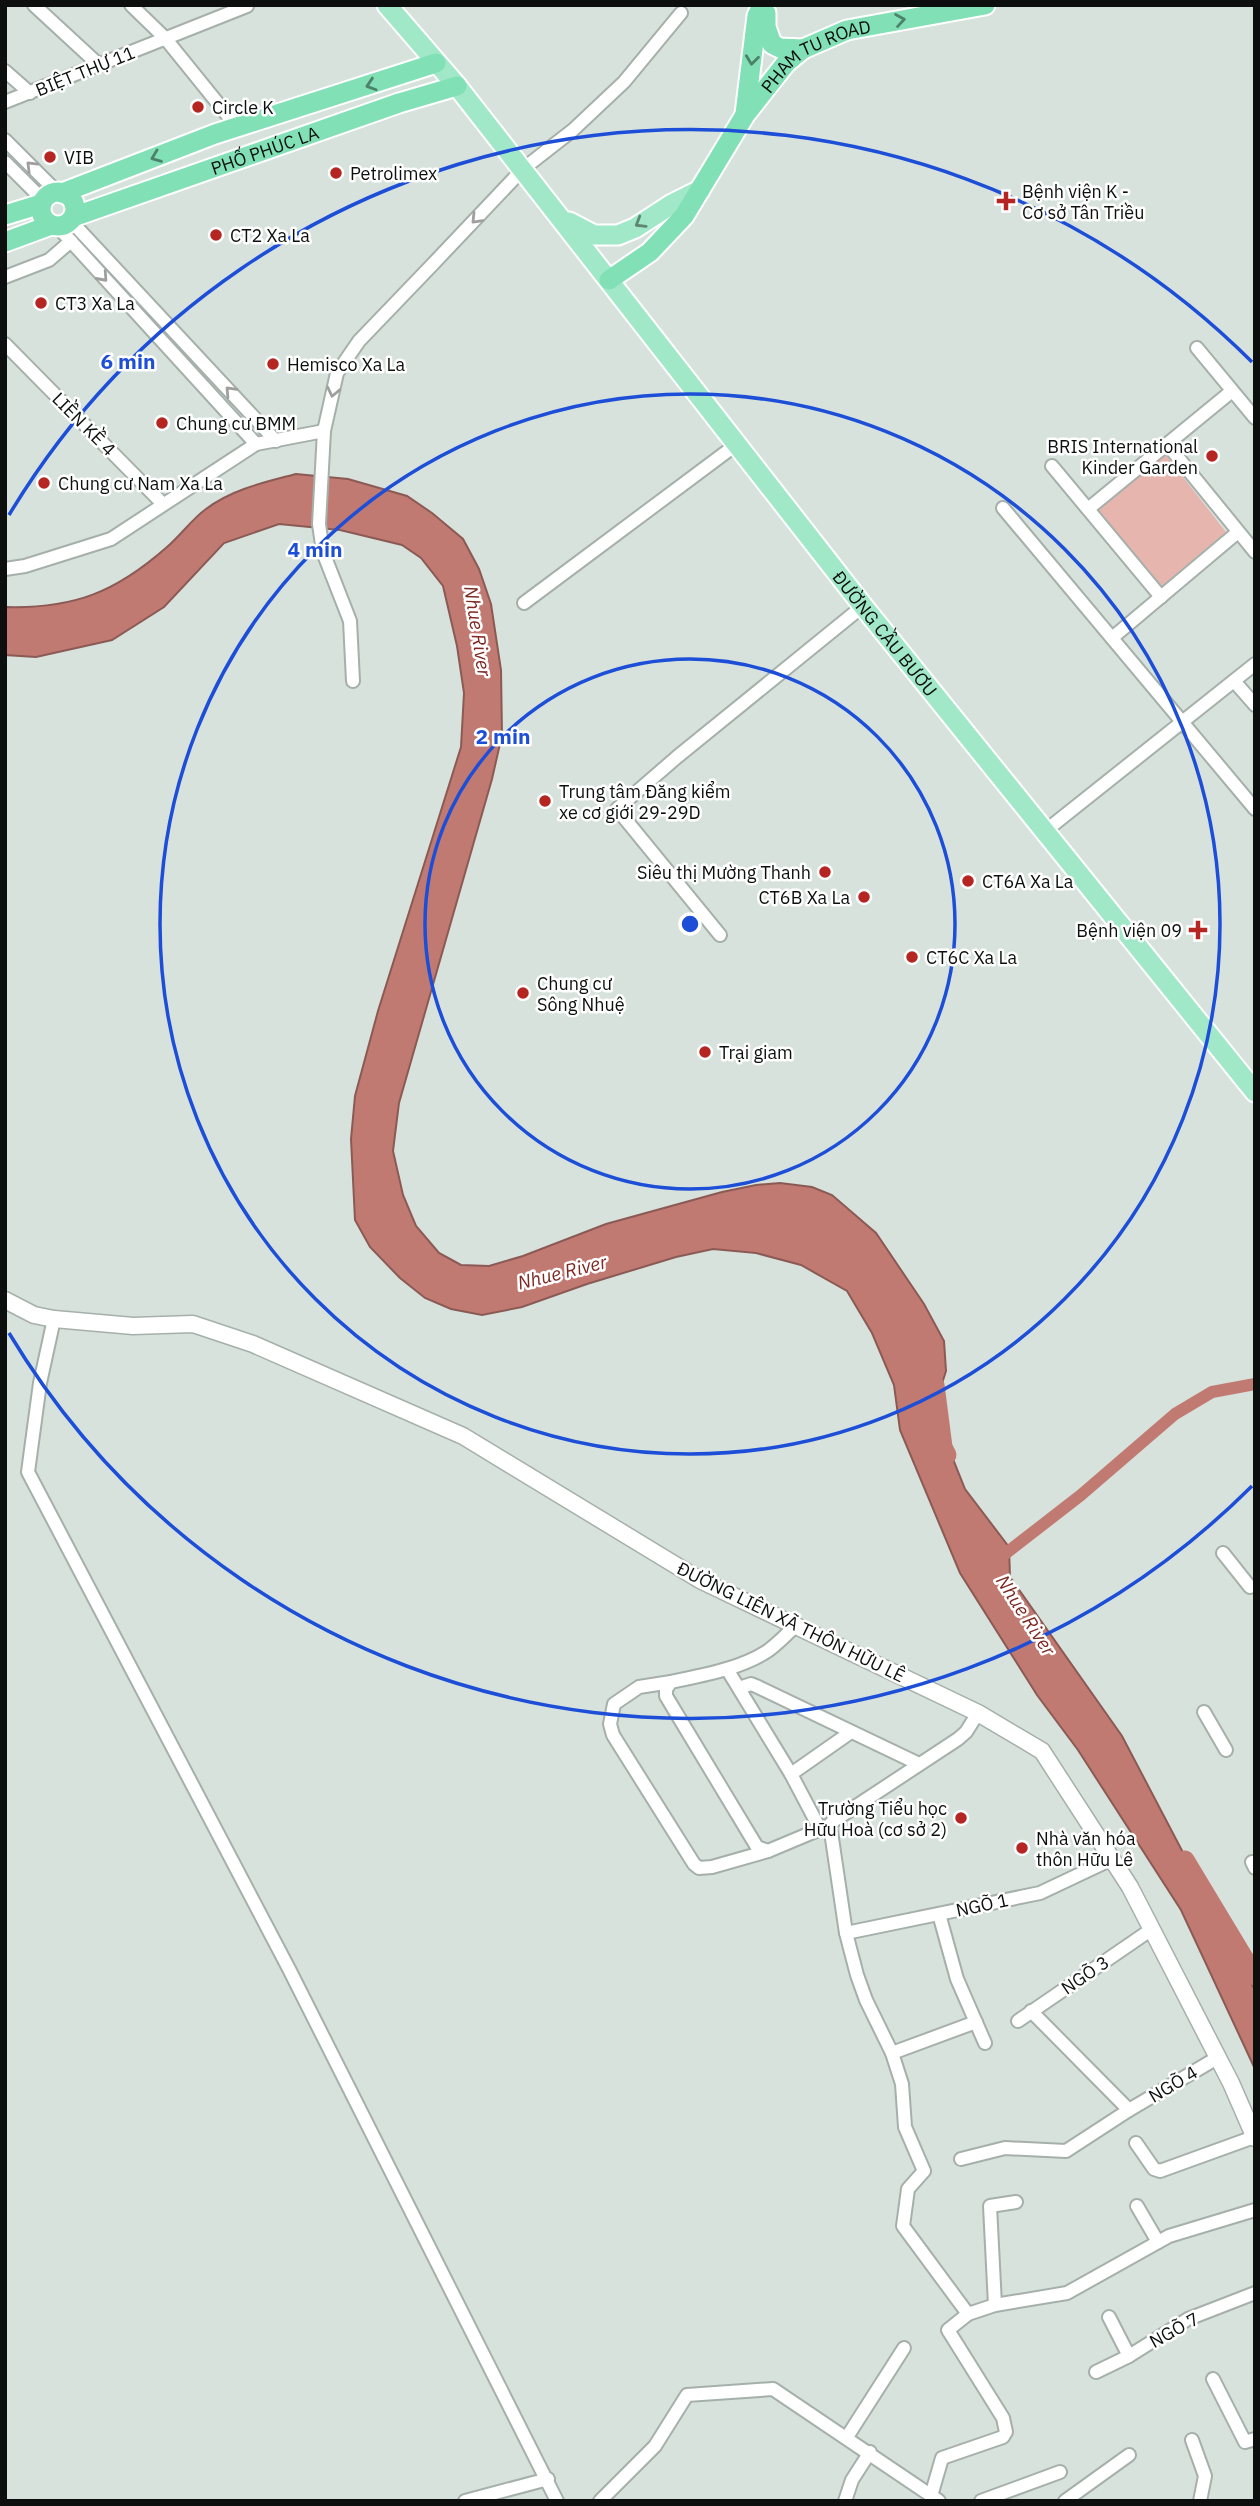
<svg xmlns="http://www.w3.org/2000/svg" width="1260" height="2506" font-family="'IBM Plex Sans',sans-serif">
<rect width="100%" height="100%" fill="#d7e2dc"/>
<path fill="#e6b5ae" d="M1165 454 1226 532 1161 587 1097 510Z"/>
<path fill="#c17a72" stroke="#8b5a54" stroke-width="2" d="M296 474 348 479 407 496 432 513 463 539 479 569 491 604 501 670 502 735 492 779 399 1103 393 1151 403 1195 416 1226 439 1253 461 1265 489 1266 523 1256 606 1224 722 1192 756 1185 780 1183 812 1187 832 1195 876 1233 924 1304 944 1341 946 1371 940 1390 937 1419 965 1489 1009 1547 1010 1577 1122 1736 1255 1990V2069L1181 1910 1078 1750 1037 1695 960 1573 900 1430 894 1385 872 1333 847 1291 801 1265 756 1253 713 1249 676 1257 587 1284 522 1307 482 1315 451 1309 425 1298 400 1278 370 1247 355 1220 351 1139 355 1096 378 1011 461 747 464 693 457 646 443 586 421 558 402 545 340 530 279 524 224 543 164 607 112 640 36 657 5 655V607C74 609 116 592 167 547 181 535 192 519 206 509 232 489 266 482 296 474Z"/>
<g fill="none" stroke-linecap="round" stroke-linejoin="round">
<path stroke="#c17a72" stroke-width="12" d="M996 1561 1081 1495 1175 1414 1212 1392 1255 1384"/>
<g stroke="#c17a72" stroke-width="19">
<path d="M935 1385 943 1447 947 1455"/>
<path d="M1185 1860 1255 1976"/>
</g>
<g stroke="#a6b0aa" stroke-width="16">
<g id="minor">
<path d="M34 5 99 65"/>
<path d="M131 5 165 38 237 127"/>
<path d="M5 71 30 93"/>
<path d="M5 102 247 6"/>
<path d="M5 140 57 192"/>
<path d="M5 162 43 200"/>
<path d="M71 221 276 441"/>
<path d="M57 226 256 444"/>
<path d="M5 277 49 260 71 241"/>
<path d="M5 344 163 504"/>
<path d="M1197 348 1255 418"/>
<path d="M1167 444 1255 552"/>
<path d="M1052 466 1161 597"/>
<path d="M1003 508 1255 809"/>
<path d="M1088 509 1232 391"/>
<path d="M5 569 25 566 111 539 256 444 324 431"/>
<path d="M524 603 737 444"/>
<path d="M1112 638 1238 532"/>
<path d="M353 681 350 621 323 552 319 524 324 431 337 373 359 341 432 265 523 169 573 130 624 82 681 13"/>
<path d="M1234 681 1255 705"/>
<path d="M1044 832 1255 664"/>
<path d="M720 935 617 809 677 757 863 606"/>
<path d="M54 1319 40 1383 28 1472 289 1969 557 2501"/>
<path d="M1223 1553 1250 1587"/>
<path d="M796 1626C786 1634 777 1645 766 1652 739 1669 703 1675 671 1682L666 1689V1696L757 1847 768 1851 830 1825"/>
<path d="M727 1669 791 1774 820 1829"/>
<path d="M671 1682 639 1687 614 1704 610 1724 613 1735 694 1864 699 1868 712 1867 768 1851"/>
<path d="M739 1688 751 1684 756 1686 919 1764"/>
<path d="M1204 1712 1226 1750"/>
<path d="M791 1774 851 1732"/>
<path d="M1252 1862 1255 1868"/>
<path d="M939 1914 957 1979 985 2043"/>
<path d="M846 1933 1040 1893 1112 1859"/>
<path d="M1018 2021 1152 1929"/>
<path d="M892 2053 976 2022"/>
<path d="M1129 2110 1217 2058"/>
<path d="M1136 2143 1154 2169 1160 2171 1254 2137"/>
<path d="M961 2159 1005 2148 1066 2151 1129 2110 1031 2011"/>
<path d="M1137 2206 1158 2242"/>
<path d="M995 2305 990 2206 1016 2202"/>
<path d="M968 2314 903 2226 908 2189 924 2171 905 2127 902 2084 892 2053 866 2000 857 1975 846 1933 830 1825 832 1822 958 1739 966 1732 978 1713"/>
<path d="M1109 2317 1129 2356"/>
<path d="M1096 2372 1129 2356 1188 2319 1255 2293"/>
<path d="M1213 2379 1245 2442 1255 2439"/>
<path d="M847 2437 904 2348"/>
<path d="M1192 2440 1205 2476 1200 2501"/>
<path d="M931 2496 942 2458 1003 2437 1006 2432 1003 2418 948 2330 968 2314 995 2305 1067 2293 1169 2236 1255 2210"/>
<path d="M465 2501 548 2479"/>
<path d="M600 2501 655 2446 687 2395 773 2389 939 2501"/>
<path d="M845 2501 852 2480 870 2452"/>
<path d="M981 2501 1060 2472"/>
<path d="M1065 2501 1129 2455"/>
</g>
</g>
<g stroke="#a6b0aa" stroke-width="19">
<path id="tertiary" d="M5 1300 34 1315 54 1319 133 1326 193 1324 253 1344 463 1436 700 1580 978 1713 1042 1751 1130 1887 1231 2083 1255 2138"/>
</g>
<g stroke="#fff" stroke-width="23">
<g id="primary">
<path id="s1" d="M387 5 457 86 863 606 1255 1092"/>
<path d="M569 222 594 235H618L635 228 672 204 700 190"/>
</g>
</g>
<g stroke="#fff" stroke-width="23">
<g id="trunk">
<path d="M766 13V27L772 44 780 48 803 49"/>
<path d="M745 114 757 16 762 5"/>
<circle cx="58" cy="209" r="17"/>
<path d="M62 193 215 134 436 63"/>
<path d="M5 215 41 204"/>
<path id="s2" d="M73 217 399 103 457 86"/>
<path d="M5 242 51 225"/>
<path id="s3" d="M609 280 650 252 684 216 745 115 786 63 803 49 847 30 985 5"/>
</g>
</g>
<use href="#minor" stroke="#fff" stroke-width="12"/>
<use href="#tertiary" stroke="#fff" stroke-width="16"/>
<use href="#primary" stroke="#a1e8c8" stroke-width="19"/>
<use href="#trunk" stroke="#82e0b6" stroke-width="19"/>
</g>
<defs><path id="oneway-chevron" d="M-2-3.5L2.5 0L-2 3.5" fill="none" stroke-width="1.6" stroke-linecap="round" stroke-linejoin="round" transform="scale(1.75)"/></defs>
<g stroke="#4d826a">
<use href="#oneway-chevron" transform="translate(900 20) rotate(-9)"/>
<use href="#oneway-chevron" transform="translate(752 60) rotate(97)"/>
<use href="#oneway-chevron" transform="translate(371 85) rotate(162)"/>
<use href="#oneway-chevron" transform="translate(156 157) rotate(159)"/>
</g>
<g stroke="#9e9f9e">
<use href="#oneway-chevron" transform="translate(31 166) rotate(-135)"/>
<use href="#oneway-chevron" transform="translate(476 219) rotate(134)"/>
<use href="#oneway-chevron" transform="translate(103 277) rotate(48)"/>
<use href="#oneway-chevron" transform="translate(230 391) rotate(-133)"/>
<use href="#oneway-chevron" transform="translate(333 392) rotate(102)"/>
</g>
<use stroke="#5e8674" href="#oneway-chevron" transform="translate(640 223) rotate(149)"/>
<g fill="none" stroke="#1d4ed8" stroke-width="3.5">
<circle cx="690" cy="924" r="265"/>
<circle cx="690" cy="924" r="530"/>
<path d="M1252 1486A795 795 0 0 1 9 1333M9 515A795 795 0 0 1 1252 362"/>
</g>
<g fill="#b52623" stroke="#fff" stroke-width="2.5">
<circle cx="198" cy="107" r="7"/>
<circle cx="50" cy="157" r="7"/>
<circle cx="336" cy="173" r="7"/>
<path d="M1002.5 190.5h7v7h7v7h-7v7h-7v-7h-7v-7h7z"/>
<circle cx="216" cy="235" r="7"/>
<circle cx="41" cy="303" r="7"/>
<circle cx="273" cy="364" r="7"/>
<circle cx="162" cy="423" r="7"/>
<circle cx="1212" cy="456" r="7"/>
<circle cx="44" cy="483" r="7"/>
<circle cx="545" cy="801" r="7"/>
<circle cx="825" cy="872" r="7"/>
<circle cx="968" cy="881" r="7"/>
<circle cx="864" cy="897" r="7"/>
<path d="M1194.5 919.5h7v7h7v7h-7v7h-7v-7h-7v-7h7z"/>
<circle cx="912" cy="957" r="7"/>
<circle cx="523" cy="993" r="7"/>
<circle cx="705" cy="1052" r="7"/>
<circle cx="961" cy="1818" r="7"/>
<circle cx="1022" cy="1848" r="7"/>
</g>
<g text-anchor="middle" dominant-baseline="central" stroke-width="5" stroke-linejoin="round" paint-order="stroke">
<g font-size="18" fill="#0c0f0d" stroke="#fff">
<text stroke="none"><textPath href="#s3" startOffset="313">PHAM TU ROAD</textPath></text>
<text transform="translate(85 71) rotate(-22)">BIỆT THỰ 11</text>
<text stroke="none"><textPath href="#s2" startOffset="203">PHỐ PHÚC LA</textPath></text>
<text transform="translate(84 424) rotate(45)">LIỀN KỀ 4</text>
<text stroke="none"><textPath href="#s1" startOffset="802">ĐƯỜNG CẦU BƯƠU</textPath></text>
<text transform="translate(791 1622) rotate(26)">ĐƯỜNG LIÊN XÃ THÔN HỮU LÊ</text>
<text transform="translate(982 1905) rotate(-12)">NGÕ 1</text>
<text transform="translate(1085 1975) rotate(-34)">NGÕ 3</text>
<text transform="translate(1173 2084) rotate(-31)">NGÕ 4</text>
<text transform="translate(1174 2330) rotate(-29)">NGÕ 7</text>
</g>
<g font-size="18" fill="#0c0f0d" stroke="#fff" text-anchor="start">
<text x="212" y="107">Circle K</text>
<text x="64" y="157">VIB</text>
<text x="350" y="173">Petrolimex</text>
<text x="1022" y="191">Bệnh viện K -<tspan x="1022" dy="21">Cơ sở Tân Triều</tspan></text>
<text x="230" y="235">CT2 Xa La</text>
<text x="55" y="303">CT3 Xa La</text>
<text x="287" y="364">Hemisco Xa La</text>
<text x="176" y="423">Chung cư BMM</text>
<text x="1198" y="446" text-anchor="end">BRIS International<tspan x="1198" dy="21">Kinder Garden</tspan></text>
<text x="58" y="483">Chung cư Nam Xa La</text>
<text x="559" y="791">Trung tâm Đăng kiểm<tspan x="559" dy="21">xe cơ giới 29-29D</tspan></text>
<text x="811" y="872" text-anchor="end">Siêu thị Mường Thanh</text>
<text x="982" y="881">CT6A Xa La</text>
<text x="850" y="897" text-anchor="end">CT6B Xa La</text>
<text x="1182" y="930" text-anchor="end">Bệnh viện 09</text>
<text x="926" y="957">CT6C Xa La</text>
<text x="537" y="983">Chung cư<tspan x="537" dy="21">Sông Nhuệ</tspan></text>
<text x="719" y="1052">Trại giam</text>
<text x="947" y="1808" text-anchor="end">Trường Tiểu học<tspan x="947" dy="21">Hữu Hoà (cơ sở 2)</tspan></text>
<text x="1036" y="1838">Nhà văn hóa<tspan x="1036" dy="21">thôn Hữu Lê</tspan></text>
</g>
<g font-size="19" font-style="italic" fill="#7d2822" stroke="#fff">
<text transform="translate(478 631) rotate(81)">Nhue River</text>
<text transform="translate(562 1272) rotate(-14)">Nhue River</text>
<text transform="translate(1026 1615) rotate(57)">Nhue River</text>
</g>
</g>
<circle cx="690" cy="924" r="10" fill="#1d4ed8" stroke="#fff" stroke-width="3.5"/>
<g font-size="21" text-anchor="middle" font-weight="bold" fill="#1d4ed8" stroke="#fff" stroke-width="5" stroke-linejoin="round" paint-order="stroke">
<text x="128" y="369">6 min</text>
<text x="315" y="557">4 min</text>
<text x="503" y="744">2 min</text>
</g>
<rect width="1260" height="2506" fill="none" stroke="#0c0f0d" stroke-width="14"/>
</svg>
